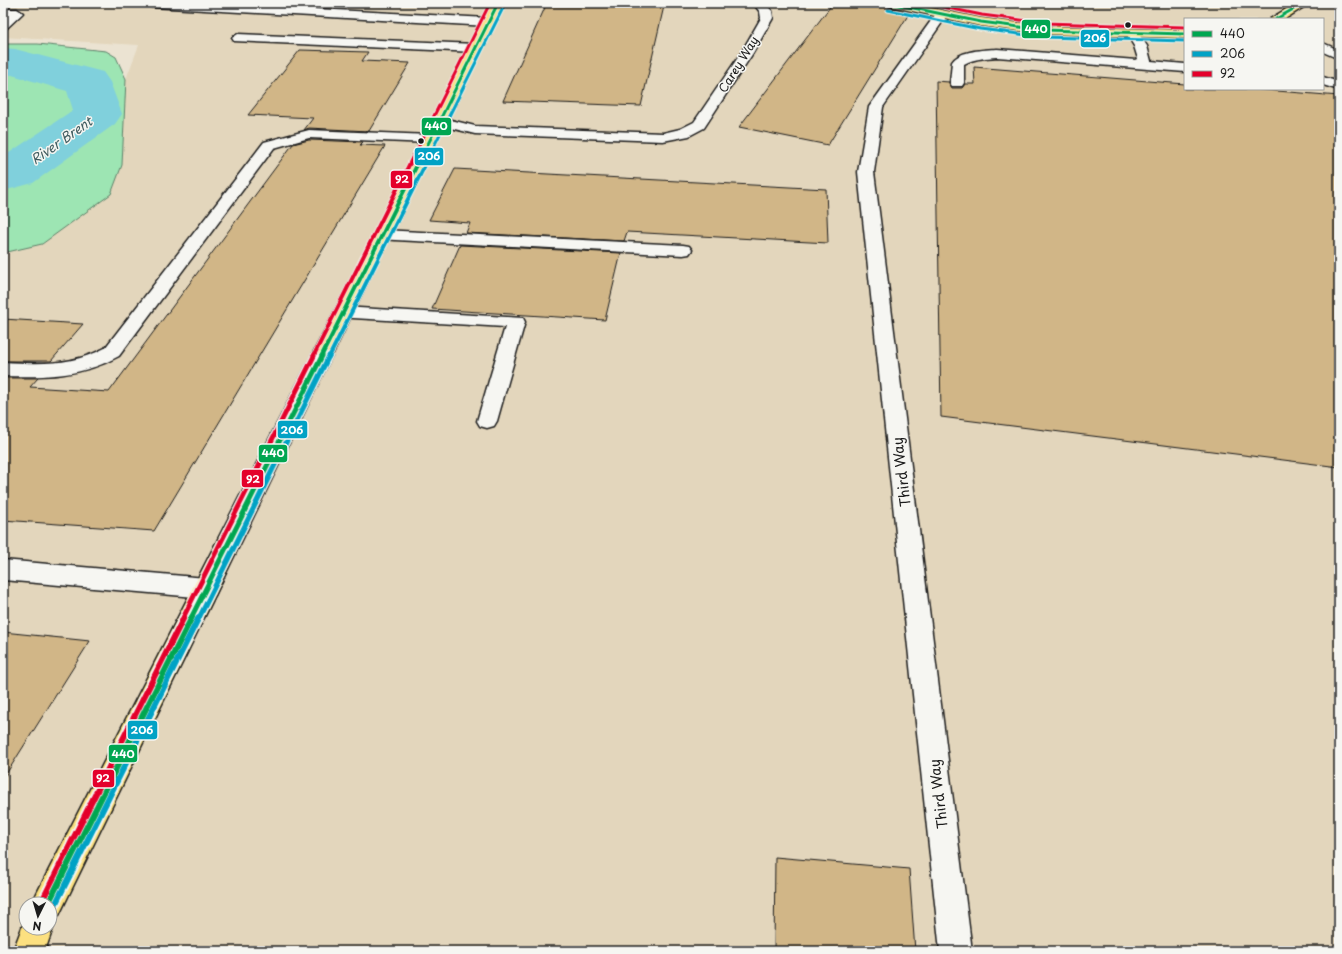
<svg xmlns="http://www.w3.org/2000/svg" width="1342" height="954" font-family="'Playpen Sans',sans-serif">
<rect width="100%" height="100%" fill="#ebe3d2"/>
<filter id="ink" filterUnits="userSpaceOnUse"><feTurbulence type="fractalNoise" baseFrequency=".025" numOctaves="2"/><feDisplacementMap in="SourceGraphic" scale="8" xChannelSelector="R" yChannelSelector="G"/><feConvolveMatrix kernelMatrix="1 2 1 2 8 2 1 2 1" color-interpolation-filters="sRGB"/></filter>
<g filter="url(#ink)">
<path fill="#e3d6bc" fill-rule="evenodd" d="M3 3H1339V951H3V253L42 244 122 165 126 79 139 45 3 37ZM1185 19H1323V89H1185ZM26 904H50V928H26Z"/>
<path fill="#9de5b3" stroke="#5c8068" d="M3 44H38L106 51 116 57 126 79 122 165 111 194 42 244 3 253Z"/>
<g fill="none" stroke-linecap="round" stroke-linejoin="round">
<path fill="#80d0dc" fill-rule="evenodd" d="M3 48 15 49 103 72 110 82 122 114 115 124 33 183 3 191V157L73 110 67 91 12 75 3 74Z"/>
</g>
<g fill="#d1b687" stroke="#1c1c1c">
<path d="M547 3 664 6 641 106 503 101Z"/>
<path d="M833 3H882L889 7 910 12 828 145 739 127Z"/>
<path d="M300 50 368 52 362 61 410 63 369 131 309 128 304 130 313 118 248 115Z"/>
<path d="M974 67 1185 84V89H1252L1339 96V467L941 417 936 81 949 82 952 88H962L965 84H975Z"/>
<path d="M309 140 363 142 360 145 385 146 154 531 3 520V378H38L30 387 109 392 293 144Z"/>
<path d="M455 169 826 189 828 243 627 232 624 241 466 233 470 223 429 220Z"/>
<path d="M460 245 621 253 605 320 432 309Z"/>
<path d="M3 319 83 324 51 361H3Z"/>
<path d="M3 632 90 641 3 779Z"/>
<path d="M775 857 909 869 915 951H774Z"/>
</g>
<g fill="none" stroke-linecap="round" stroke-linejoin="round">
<g stroke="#1c1c1c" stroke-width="3">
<g id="minor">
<path d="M147 3H199L488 18 494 22 488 26 152 7 148 6Z"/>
<path d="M753 3H765L772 11 773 18 753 53 704 128 689 136 663 141 475 134 434 124 432 121 434 118 439 117 475 126 663 133 680 129 694 122 741 53 761 18 760 12Z"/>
<path d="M3 9H17L23 13 7 28 3 29V19L6 17H3Z"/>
<path d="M942 10 948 14 883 107 874 172 972 951H940L858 172 869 107 938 11Z"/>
<path d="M1132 29 1136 30 1147 46 1151 61 1185 64V72L997 57C986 58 975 58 964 64V83L962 86H952L950 83 952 62C960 50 984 50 997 49L1136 60 1138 59 1134 46 1126 33Z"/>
<path d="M238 34 476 44 482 48 476 52 234 41 232 38Z"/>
<path d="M1323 43 1339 50V59L1323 52Z"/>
<path d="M1323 77 1339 82V90L1323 85Z"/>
<path d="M309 130 430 135 435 136 437 139 435 142 430 143 309 138 274 148 119 356C82 377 44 377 3 376V362C40 364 71 366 105 348L264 142Z"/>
<path d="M382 230 683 245 689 246 692 250 689 254 683 255 376 239 374 235 376 231Z"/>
<path d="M343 307 523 318 525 322 497 421 494 426 487 428 480 426 477 421 505 327 336 317 334 313 336 309Z"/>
<path d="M3 560 206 578 215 581 218 588 215 595 206 598 3 580Z"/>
</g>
</g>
<g stroke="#1c1c1c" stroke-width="3">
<g id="major">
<path d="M492 3H504L59 915 50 919V904H32L37 893Z"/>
<path d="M883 3H906L981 18 1043 26 1185 30V38L1043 34 981 26 889 6Z"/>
<path d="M1296 3H1310L1285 19H1270Z"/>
<path d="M26 917V928H50V921L53 928 45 951H13Z"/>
</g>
</g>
<use href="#minor" fill="#f6f6f2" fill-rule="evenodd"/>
<use href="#major" fill="#fce080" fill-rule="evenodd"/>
<g stroke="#f6f6f2" stroke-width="5">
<g id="bus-1-far3">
<path d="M889 3 981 22 1043 30 1185 34"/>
<path d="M1276 19 1304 3"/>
<path d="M422 156 498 3"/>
</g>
</g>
<g stroke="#f6f6f2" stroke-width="6">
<path id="bus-1-far2" d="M321 357 422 155"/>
</g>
<g stroke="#f6f6f2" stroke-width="8">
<path id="bus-1-far1" d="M191 618 322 356"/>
</g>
<g stroke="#f6f6f2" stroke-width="10">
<path id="bus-1" d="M48 904 192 617"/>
</g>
<g stroke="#f6f6f2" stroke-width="5">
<g id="bus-2-far3">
<path d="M888 10 980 29 1042 37 1185 41"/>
<path d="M429 156 504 6"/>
</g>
</g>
<g stroke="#f6f6f2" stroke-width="6">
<path id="bus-2-far2" d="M329 357 430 155"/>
</g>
<g stroke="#f6f6f2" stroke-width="8">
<path id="bus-2-far1" d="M199 618 329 356"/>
</g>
<g stroke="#f6f6f2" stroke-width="10">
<path id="bus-2" d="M54 907 199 617"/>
</g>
<g stroke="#f6f6f2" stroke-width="5">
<g id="bus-3-far3">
<path d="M924 3 982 15 1044 23 1185 27"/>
<path d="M414 156 490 3"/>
</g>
</g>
<g stroke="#f6f6f2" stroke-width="6">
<path id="bus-3-far2" d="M313 357 414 155"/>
</g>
<g stroke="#f6f6f2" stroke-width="8">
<path id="bus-3-far1" d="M183 618 314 356"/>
</g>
<g stroke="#f6f6f2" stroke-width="10">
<path id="bus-3" d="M42 901 184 617"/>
</g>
<use href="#bus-1-far3" stroke="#00a651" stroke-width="3"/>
<use href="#bus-1-far2" stroke="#00a651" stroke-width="4"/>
<use href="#bus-1-far1" stroke="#00a651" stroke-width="5"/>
<use href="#bus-1" stroke="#00a651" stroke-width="6"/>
<use href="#bus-2-far3" stroke="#01a2c5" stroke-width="3"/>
<use href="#bus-2-far2" stroke="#01a2c5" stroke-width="4"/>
<use href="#bus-2-far1" stroke="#01a2c5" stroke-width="5"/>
<use href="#bus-2" stroke="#01a2c5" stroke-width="6"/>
<use href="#bus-3-far3" stroke="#e4002b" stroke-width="3"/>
<use href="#bus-3-far2" stroke="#e4002b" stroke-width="4"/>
<use href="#bus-3-far1" stroke="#e4002b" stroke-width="5"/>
<use href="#bus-3" stroke="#e4002b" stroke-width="6"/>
</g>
</g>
<g fill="#1c1c1c" stroke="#f6f6f2" stroke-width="1.5">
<circle cx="1128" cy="25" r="3.5"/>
<circle cx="421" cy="141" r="3.5"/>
</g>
<g text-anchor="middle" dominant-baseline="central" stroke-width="3" stroke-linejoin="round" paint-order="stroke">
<g font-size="12" fill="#1c1c1c" stroke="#f6f6f2">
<text transform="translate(738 64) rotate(-58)">Carey Way</text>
</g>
<g font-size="13" font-style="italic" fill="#3f5b5f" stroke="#f6f6f2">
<text transform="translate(61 140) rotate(-35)">River Brent</text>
</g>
<g font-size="14" fill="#1c1c1c" stroke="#f6f6f2">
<text transform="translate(901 472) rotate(-97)">Third Way</text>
<text transform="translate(938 794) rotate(-97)">Third Way</text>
</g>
</g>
<g stroke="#f6f6f2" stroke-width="1.5">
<rect x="1021" y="19" width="30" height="20" rx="4" fill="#00a651"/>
<rect x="1080" y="29" width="30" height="19" rx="4" fill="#01a2c5"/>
<rect x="421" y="117" width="31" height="19" rx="4" fill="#00a651"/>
<rect x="414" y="147" width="30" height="19" rx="4" fill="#01a2c5"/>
<rect x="390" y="170" width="23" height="19" rx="4" fill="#e4002b"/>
<rect x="277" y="420" width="31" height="19" rx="4" fill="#01a2c5"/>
<rect x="258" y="444" width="30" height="19" rx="4" fill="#00a651"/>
<rect x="241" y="469" width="23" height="19" rx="4" fill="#e4002b"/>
<rect x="127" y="720" width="31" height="20" rx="4" fill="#01a2c5"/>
<rect x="108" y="744" width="30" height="19" rx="4" fill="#00a651"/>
<rect x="92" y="769" width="23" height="19" rx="4" fill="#e4002b"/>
</g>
<g font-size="11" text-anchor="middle" font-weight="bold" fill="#fff">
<text x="1036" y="33">440</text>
<text x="1095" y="42">206</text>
<text x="436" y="130">440</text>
<text x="429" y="160">206</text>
<text x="402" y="183">92</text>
<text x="292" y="434">206</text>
<text x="273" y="457">440</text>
<text x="253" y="483">92</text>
<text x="142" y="734">206</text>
<text x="123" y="758">440</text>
<text x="103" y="782">92</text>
</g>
<rect width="1342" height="954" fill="none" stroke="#f6f6f2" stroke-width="16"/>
<rect x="8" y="8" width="1326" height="938" fill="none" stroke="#1c1c1c" stroke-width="1.5" filter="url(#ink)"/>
<rect x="1184" y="18" width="140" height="72" fill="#f6f6f2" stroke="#9f9f9c"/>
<rect x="1192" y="31" width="20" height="6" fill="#00a651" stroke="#9f9f9c"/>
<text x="1220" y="38" font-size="12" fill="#1c1c1c">440</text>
<rect x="1192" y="51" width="20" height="6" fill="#01a2c5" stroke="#9f9f9c"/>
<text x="1220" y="58" font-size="12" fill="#1c1c1c">206</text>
<rect x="1192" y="71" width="20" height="6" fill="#e4002b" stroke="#9f9f9c"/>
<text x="1220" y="78" font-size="12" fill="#1c1c1c">92</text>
<g transform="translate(38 916) rotate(185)"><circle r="19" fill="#f6f6f2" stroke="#9f9f9c"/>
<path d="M0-3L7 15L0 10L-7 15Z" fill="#1c1c1c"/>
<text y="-6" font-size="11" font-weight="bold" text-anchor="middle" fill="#1c1c1c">N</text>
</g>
</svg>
